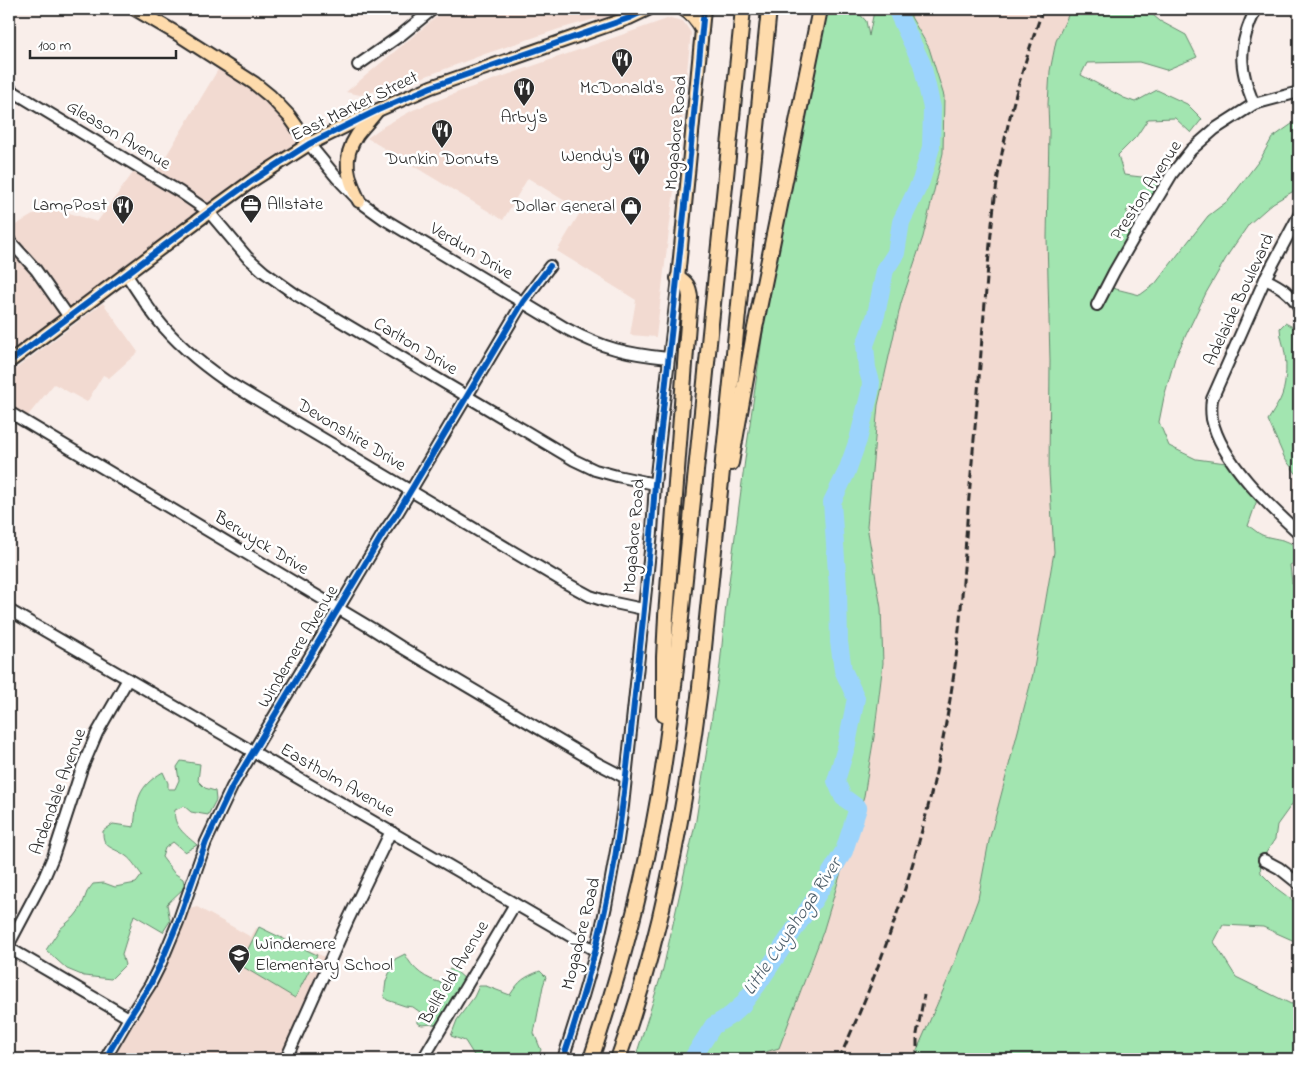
<svg xmlns="http://www.w3.org/2000/svg" width="1308" height="1068" font-family="'Indie Flower',sans-serif">
<rect width="100%" height="100%" fill="#f9eeea"/>
<filter id="ink" filterUnits="userSpaceOnUse"><feTurbulence type="fractalNoise" baseFrequency=".02" numOctaves="2"/><feDisplacementMap in="SourceGraphic" scale="10" xChannelSelector="R" yChannelSelector="G"/><feConvolveMatrix kernelMatrix="1 2 1 2 8 2 1 2 1" color-interpolation-filters="sRGB"/></filter>
<g filter="url(#ink)">
<g fill="#f2dad1">
<path d="M446 9H643L602 26 595 19 559 29 485 54 413 81 360 95 346 92Z"/>
<path d="M911 9H1071L1056 41 1050 71 1048 104 1049 132 1047 237 1050 361 1049 472 1054 552 1033 674 989 841 978 899 949 977 913 1059H742L779 1048 823 932 864 796 874 737 883 663 881 608 867 526 878 405 901 303 923 237 943 153 929 48 911 17Z"/>
<path d="M670 18 683 21 691 33 677 166 656 337 630 335 636 300 557 251 581 211 528 178 503 220 367 138 384 126 413 110 461 91Z"/>
<path d="M222 63 254 83 309 144 9 362V229L48 206 97 222 138 166 154 176Z"/>
<path d="M103 303 138 352 109 378 103 375 87 402 54 384 25 419 9 407V374Z"/>
<path d="M197 907 251 937 256 928 325 957 279 1059H113L154 990 189 909Z"/>
</g>
<g fill="#a2e5b0" stroke="#66886e">
<path d="M827 9H855L866 21 869 36 874 11 876 9H911V17L929 48 944 96 943 153 923 237 901 303 878 405 867 526 881 608 883 663 874 737 864 796 823 932 779 1048 742 1059H635L663 969 696 820 720 665 726 605 746 452 766 310 810 97Z"/>
<path d="M1071 9H1146L1160 21 1186 35 1197 57 1166 70 1139 62 1087 63 1081 75 1124 98 1135 102 1157 90 1187 104 1202 119 1191 133 1175 118 1148 119 1136 137 1118 155 1124 175 1159 179 1151 198 1126 211 1137 224 1112 288 1140 295 1155 284 1208 216 1229 200 1261 158 1272 138 1299 119V188L1273 203 1249 224 1229 253 1206 293 1175 358 1164 397 1159 422 1169 446 1196 459 1226 463 1257 500 1248 526C1253 528 1257 533 1262 535 1277 541 1299 537 1299 560L1290 565 1292 583 1299 591V798L1295 800 1277 825 1275 839 1260 862 1261 873 1276 888 1299 905V943L1263 927 1223 925 1214 942 1236 977 1291 1004 1299 1001V1059H913L949 977 978 899 989 841 1033 674 1054 552 1049 472 1050 361 1047 237 1049 132 1048 104 1050 71 1056 41Z"/>
<path d="M1285 323 1293 327 1299 333V477L1285 459 1268 420C1272 414 1276 407 1280 400 1286 388 1287 368 1285 354 1284 345 1280 337 1280 328Z"/>
<path d="M181 761 200 764 198 781 205 788 215 791 216 800 208 815 191 812 184 806 175 810C172 826 186 835 197 845L185 852 173 842 165 848 162 857 174 873 183 879 185 887 167 904 170 921 163 932 134 915 122 954 125 965 111 979 84 976 67 969 46 950 60 929 74 917 81 908 87 892 93 884 104 883 115 887 136 883 142 875C137 869 132 860 126 856 114 847 102 849 103 831L113 824 134 827C137 800 137 787 163 772L168 783V789H175L179 780 177 767Z"/>
<path d="M259 927 317 955 295 998 240 965Z"/>
<path d="M405 954C412 969 426 980 443 983L446 981 449 969 456 971 466 980 439 1026 433 1024 422 1025 417 1023V1020L420 1012 413 1007 405 1006 387 1000 384 996 386 981 395 959Z"/>
<path d="M540 971 546 977 543 986 534 1033 541 1050 538 1056 535 1059H473L475 1057 465 1041 451 1036 457 1020 474 997 479 986H486L510 995C520 980 523 978 540 971Z"/>
</g>
<g fill="none" stroke-linecap="round" stroke-linejoin="round">
<path stroke="#9cd4fc" stroke-width="18" d="M692 1059 713 1026 731 1015 742 1005 758 984 814 900 844 851 858 808 843 797 836 781 847 744 856 698 843 670 839 642 838 587 832 502 847 471 858 440 870 392 871 382 867 368 865 345 876 315 885 270 896 253 901 222 921 181 931 147 932 108 922 64 896 9"/>
<g stroke="#2b2b2b" stroke-width="14">
<g id="minor">
<path d="M358 65 401 35 433 9"/>
<path d="M9 89 180 192 209 212 247 257 264 272 295 294 574 460 595 470 617 476 655 484"/>
<path d="M1254 104C1238 67 1238 45 1256 9"/>
<path d="M309 144 337 178 359 201 384 219 567 329C602 348 628 354 668 358"/>
<path d="M1299 215 1265 279 1212 399C1211 406 1211 412 1212 419 1221 461 1268 505 1299 533"/>
<path d="M9 240 36 270 69 317"/>
<path d="M126 274C136 289 146 305 157 319 176 343 200 363 226 381L564 582 590 596 605 601 643 609"/>
<path d="M1265 279C1280 286 1291 293 1299 307"/>
<path d="M1097 305 1114 272 1133 239 1172 174 1191 150 1215 129 1254 104 1299 92"/>
<path d="M9 412 371 628 401 647 597 763 626 778"/>
<path d="M9 610 596 951"/>
<path d="M1264 860 1279 868 1299 884"/>
<path d="M9 944 44 878 53 857 82 768 97 733 128 679"/>
<path d="M9 948 129 1018"/>
<path d="M105 1059 129 1018 150 985 160 965 178 922 206 842 232 787 384 532 398 512 523 302 550 266"/>
<path d="M286 1059 349 918 391 831"/>
<path d="M423 1059 515 904"/>
<path d="M563 1059 583 996 596 951 606 906 618 840 623 806 640 646 652 532 655 484 678 278"/>
</g>
</g>
<g stroke="#2b2b2b" stroke-width="16">
<g id="major">
<path d="M135 9 176 33 254 83 270 96 289 116 309 144"/>
<path d="M683 9C692 14 697 21 702 30"/>
<path d="M359 201C348 178 341 159 357 135 363 127 371 119 377 111"/>
<path d="M678 278 704 9"/>
<path d="M9 362 209 212 253 180 309 144 378 110 431 87 603 27 629 18 648 9"/>
</g>
</g>
<g stroke="#2b2b2b" stroke-width="18">
<g id="highway">
<path d="M731 463 755 328 820 9"/>
<path d="M664 715V657L666 616 690 297C689 287 686 282 678 278"/>
<path d="M591 1059C619 976 642 892 657 805 665 763 670 720 675 677L743 9"/>
<path d="M618 1059C660 943 683 820 699 697L769 9"/>
</g>
</g>
<use href="#minor" stroke="#fff" stroke-width="10"/>
<use href="#major" stroke="#fedbac" stroke-width="12"/>
<use href="#highway" stroke="#fedbac" stroke-width="14"/>
<g stroke="#2b2b2b" stroke-width="3" stroke-dasharray="8 4" stroke-linecap="butt">
<path d="M839 1059C897 933 936 804 955 666 961 618 964 569 967 521 972 460 978 398 982 337 987 283 990 229 998 176 1007 118 1024 63 1043 9"/>
<path d="M917 1059V1034L924 995"/>
</g>
<g stroke="#fff" stroke-width="9">
<g id="cycleway">
<path d="M9 362 209 212 253 180 309 144 378 110 431 87 603 27 629 18 648 9"/>
<path d="M105 1059 129 1018 150 985 160 965 178 922 206 842 232 787 384 532 398 512 523 302 550 266"/>
<path d="M563 1059C583 1000 600 938 612 876 622 819 628 761 634 703 642 631 650 558 655 484L688 177 704 9"/>
</g>
</g>
<use href="#cycleway" stroke="#0057b8" stroke-width="6"/>
</g>
</g>
<defs>
<g id="restaurant-pin" transform="scale(1.125)"><path d="M0 17L-7.5 6A9.5 9.5 0 1 1 7.5 6Z" fill="#2b2b2b" stroke="#fff"/><path d="M-5-6h1v4h1v-4h1v4h1v-4h1v5L-1.5 .5V6h-2V.5L-5-1ZM5-6V6H3V1.5H1.5Q1.5-4 5-6Z" fill="#fff"/></g>
<g id="office-pin" transform="scale(1.125)"><path d="M0 17L-7.5 6A9.5 9.5 0 1 1 7.5 6Z" fill="#2b2b2b" stroke="#fff"/><path d="M-6-3h4V-5.5h4V-3h4V5H-6ZM-1-4.5V-3h2v-1.5ZM-6 0V1H6V0Z" fill="#fff"/></g>
<g id="shop-pin" transform="scale(1.125)"><path d="M0 17L-7.5 6A9.5 9.5 0 1 1 7.5 6Z" fill="#2b2b2b" stroke="#fff"/><path d="M-5-2.5h2.3a2.7 3.5 0 0 1 5.4 0H5L5.5 6h-11ZM-1.5-2.5h3a1.5 2.3 0 0 0-3 0Z" fill="#fff"/></g>
<g id="school-pin" transform="scale(1.125)"><path d="M0 17L-7.5 6A9.5 9.5 0 1 1 7.5 6Z" fill="#2b2b2b" stroke="#fff"/><path d="M0-5L7-2L0 1L-7-2ZM-4 1L0 2.5L4 1V4Q0 6-4 4Z" fill="#fff"/></g>
</defs>
<g fill-rule="evenodd">
<use href="#restaurant-pin" x="622" y="59"/>
<use href="#restaurant-pin" x="524" y="88"/>
<use href="#restaurant-pin" x="442" y="130"/>
<use href="#restaurant-pin" x="639" y="157"/>
<use href="#office-pin" x="251" y="205"/>
<use href="#restaurant-pin" x="123" y="206"/>
<use href="#shop-pin" x="631" y="207"/>
<use href="#school-pin" x="239" y="955"/>
</g>
<g text-anchor="middle" dominant-baseline="central" stroke-width="5" stroke-linejoin="round" paint-order="stroke">
<g font-size="18" fill="#2b2b2b" stroke="#fff">
<text x="622" y="89">McDonald's</text>
<text x="524" y="118">Arby's</text>
<text x="623" y="157" text-anchor="end">Wendy's</text>
<text x="442" y="160">Dunkin Donuts</text>
<text x="267" y="205" text-anchor="start">Allstate</text>
<text x="107" y="206" text-anchor="end">LampPost</text>
<text x="615" y="207" text-anchor="end">Dollar General</text>
<text x="255" y="945" text-anchor="start">Windemere<tspan x="255" dy="21">Elementary School</tspan></text>
</g>
<g font-size="18" fill="#2b2b2b" stroke="#fff">
<text transform="translate(355 107) rotate(-26)">East Market Street</text>
<text transform="translate(677 133) rotate(-85)">Mogadore Road</text>
<text transform="translate(118 136) rotate(31)">Gleason Avenue</text>
<text transform="translate(1147 191) rotate(-57)">Preston Avenue</text>
<text transform="translate(471 252) rotate(31)">Verdun Drive</text>
<text transform="translate(1240 300) rotate(-65)">Adelaide Boulevard</text>
<text transform="translate(415 347) rotate(31)">Carlton Drive</text>
<text transform="translate(351 436) rotate(31)">Devonshire Drive</text>
<text transform="translate(635 536) rotate(-85)">Mogadore Road</text>
<text transform="translate(261 544) rotate(31)">Berwyck Drive</text>
<text transform="translate(299 647) rotate(-59)">Windemere Avenue</text>
<text transform="translate(337 781) rotate(30)">Eastholm Avenue</text>
<text transform="translate(59 792) rotate(-70)">Ardendale Avenue</text>
<text transform="translate(582 934) rotate(-76)">Mogadore Road</text>
<text transform="translate(455 973) rotate(-59)">Bellfield Avenue</text>
</g>
<g font-size="19" font-style="italic" fill="#4d5e6a" stroke="#fff">
<text transform="translate(793 927) rotate(-56)">Little Cuyahoga River</text>
</g>
</g>
<rect width="1308" height="1068" fill="none" stroke="#fff" stroke-width="30"/>
<rect x="15" y="15" width="1278" height="1038" fill="none" stroke="#2b2b2b" stroke-width="2" filter="url(#ink)"/>
<path d="M30 50v8h146v-8" fill="none" stroke="#2b2b2b" stroke-width="2.5"/>
<text x="38" y="50" font-size="15" fill="#2b2b2b" stroke="#ffffff" stroke-width="4" paint-order="stroke">100 m</text>
</svg>
